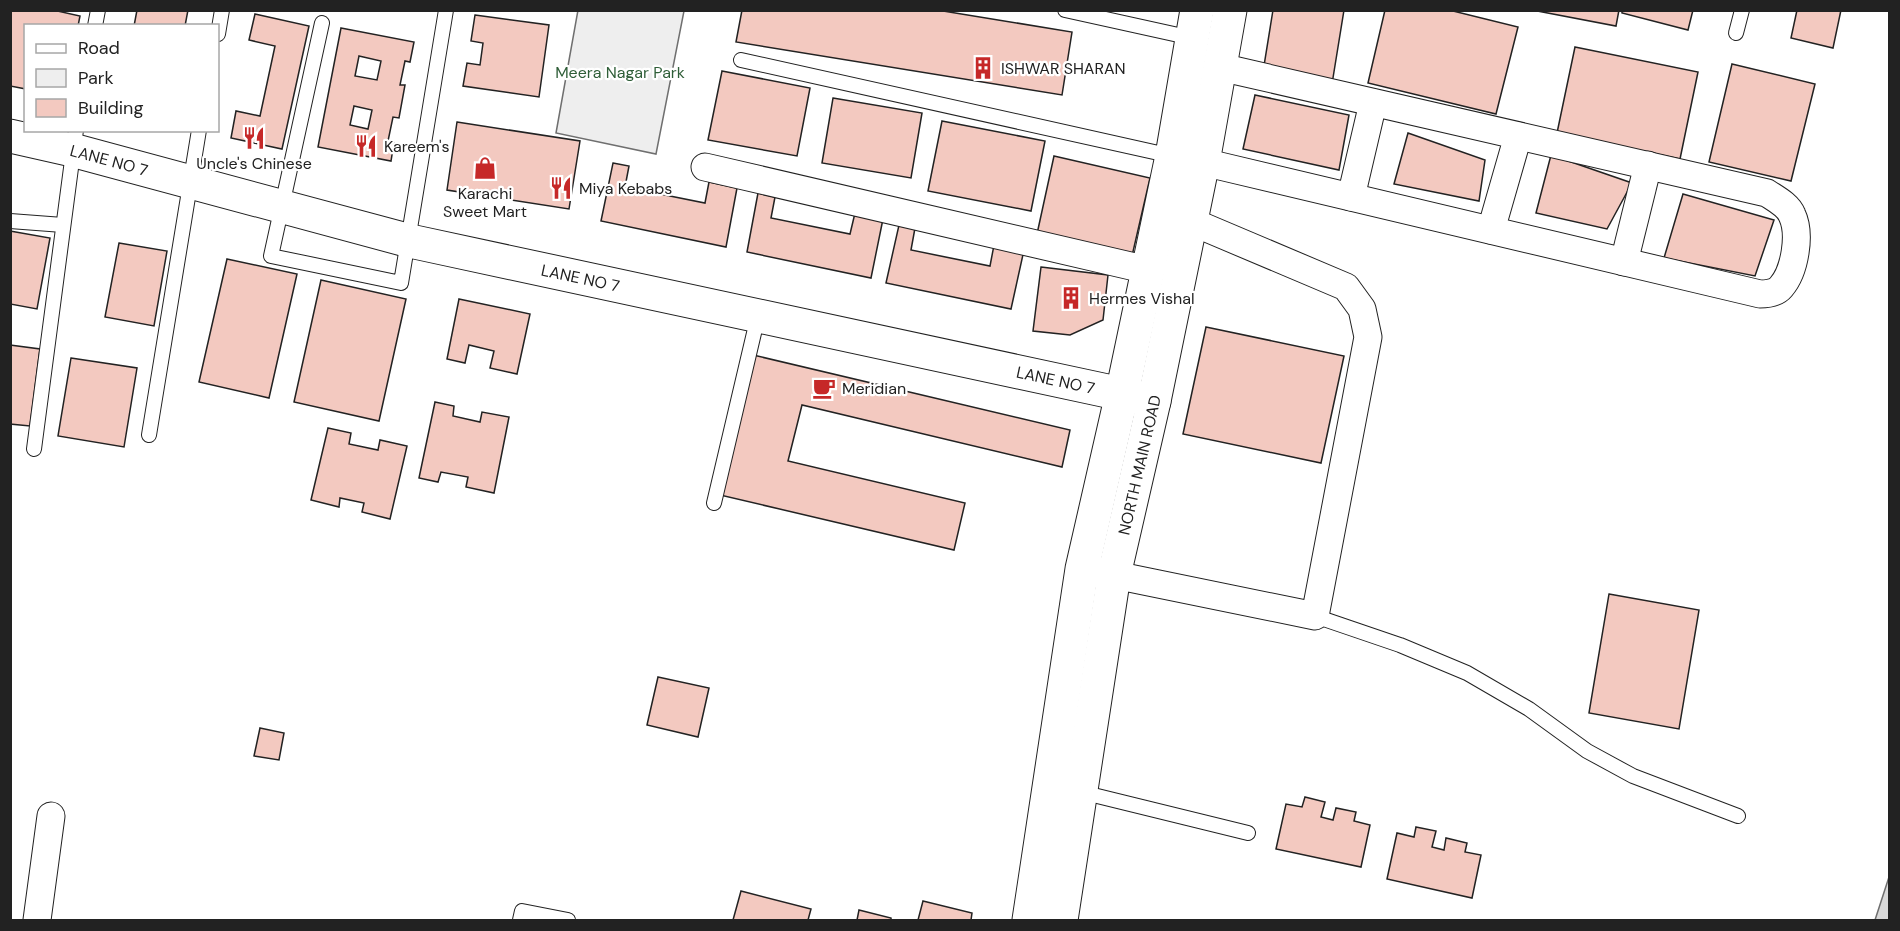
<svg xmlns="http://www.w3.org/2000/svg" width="1900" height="931" font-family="'DM Sans',sans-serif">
<rect width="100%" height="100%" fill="#fff"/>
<path fill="#eee" stroke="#6f6f6f" stroke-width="1.5" d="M578 10 684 11 656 154 556 133Z"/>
<path fill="#d9d9d9" stroke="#6f6f6f" stroke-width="1.5" d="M1889 877V920H1875Z"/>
<g fill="#f3c9c0" stroke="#222" stroke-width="1.5" fill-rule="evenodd">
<path d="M11 10H53L80 16 78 26H26V89L10 86Z"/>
<path d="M137 10H188L185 26H134Z"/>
<path d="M742 10H937L1072 32 1062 95 736 42Z"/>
<path d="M1273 10H1344L1332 84 1263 72Z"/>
<path d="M1385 10H1449L1518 27 1496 114 1368 83Z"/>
<path d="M1532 10H1619L1616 26Z"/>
<path d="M1622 10H1693L1688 30 1622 13Z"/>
<path d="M1797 10H1841L1833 48 1791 38Z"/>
<path d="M255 14 309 26 282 149 231 138 236 111 260 116 275 46 249 40Z"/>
<path d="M475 15 549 25 539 97 463 86 467 63 480 65 483 43 471 41Z"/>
<path d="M341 28 414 42 410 62 405 61 400 85H405L399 118 393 117 388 141 394 142 391 161 318 147ZM359 56 381 61 377 80 355 76ZM354 106 372 110 368 129 350 125Z"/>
<path d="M1575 47 1698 72 1680 159 1557 133Z"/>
<path d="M1732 64 1815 84 1791 181 1709 162Z"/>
<path d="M722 71 810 88 797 156 708 140Z"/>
<path d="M1255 95 1349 115 1339 170 1243 149Z"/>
<path d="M833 98 922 113 911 178 822 163Z"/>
<path d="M942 121 1045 141 1031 211 928 191Z"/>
<path d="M457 122 580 141 569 209 447 190Z"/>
<path d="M1408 133 1485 160 1479 201 1394 184Z"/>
<path d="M1551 155 1632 183 1607 229 1536 213Z"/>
<path d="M1054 156 1150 178 1132 256 1037 234Z"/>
<path d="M613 163 629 166 625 187 705 203 709 182 737 188 726 247 601 221Z"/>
<path d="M758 193 775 197 771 218 850 234 855 213 883 219 871 278 747 252Z"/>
<path d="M1683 194 1774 220 1755 276 1664 258Z"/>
<path d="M899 225 915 228 911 250 990 266 994 245 1024 250 1011 309 886 283Z"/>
<path d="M10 231 50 238 37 309 10 304Z"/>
<path d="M119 243 167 251 154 326 105 317Z"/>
<path d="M227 259 297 274 269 398 199 382Z"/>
<path d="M1041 267 1108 275 1103 320 1070 335 1033 331Z"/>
<path d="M321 280 406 299 379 421 294 402Z"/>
<path d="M459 299 530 314 517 374 490 368 494 351 469 345 465 363 447 359Z"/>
<path d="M1206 327 1344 356 1321 463 1183 434Z"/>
<path d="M10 345 40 349 30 426 10 424Z"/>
<path d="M753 355 1070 430 1062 467 802 405 788 461 965 503 954 550 720 495Z"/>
<path d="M71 358 137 368 124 447 58 436Z"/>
<path d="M435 402 454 406 453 416 480 422 482 412 509 417 494 493 466 487 468 477 441 472 438 482 419 478Z"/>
<path d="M328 428 351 433 349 444 378 450 380 440 407 446 390 519 362 512 364 503 340 498 339 507 311 500Z"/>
<path d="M1609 594 1699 610 1679 729 1589 713Z"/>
<path d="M658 677 709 688 698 737 647 725Z"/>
<path d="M260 728 284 733 279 760 254 756Z"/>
<path d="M1305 797 1325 802 1321 817 1333 820 1336 808 1356 812 1354 821 1370 825 1361 867 1276 849 1286 804 1302 807Z"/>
<path d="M1416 827 1436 831 1432 847 1444 850 1446 838 1467 843 1465 852 1481 855 1472 898 1387 879 1397 833 1414 837Z"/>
<path d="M741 891 811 909 808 920H733Z"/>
<path d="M923 901 972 913 971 920H918Z"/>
<path d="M859 910 891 918V920H857Z"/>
</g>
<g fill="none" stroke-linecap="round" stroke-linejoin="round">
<g stroke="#222" stroke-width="16">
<g id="service">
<path d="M1065 10 1192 38"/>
<path d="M322 23 271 256 401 283 446 10"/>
<path d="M95 26 98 10"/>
<path d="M1736 33 1742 10"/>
<path d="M218 34 222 10"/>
<path d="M741 60 1172 156"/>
<path d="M10 221 63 225"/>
<path d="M149 435 199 130"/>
<path d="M34 449 76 130"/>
<path d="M714 503 758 316"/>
<path d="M1315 616 1400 645 1467 673 1529 709 1587 751 1633 776 1738 816"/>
<path d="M1081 792 1248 833"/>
<path d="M520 920 522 911 568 920"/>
</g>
</g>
<g stroke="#222" stroke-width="29">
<g id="minor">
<path d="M1203 162 1760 294C1767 294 1776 293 1781 287 1795 271 1801 234 1792 215 1788 205 1776 199 1767 193L1220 67"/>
<path d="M705 167 1148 270"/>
<path d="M1351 197 1373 103"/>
<path d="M1491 230 1518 136"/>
<path d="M1624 262 1648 165"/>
<path d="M1095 571 1315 616 1368 337 1362 309 1346 287 1190 221"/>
<path d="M37 920 51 816"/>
</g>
</g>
<g stroke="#222" stroke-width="35">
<g id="secondary">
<path id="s1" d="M10 136 72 150 410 241 1154 401"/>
<path d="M1029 920 1082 569 1122 394 1172 156 1197 10"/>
<path id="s2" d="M1061 920 1114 575 1154 401 1203 162 1230 10"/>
</g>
</g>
<use href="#service" stroke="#fff" stroke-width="14"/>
<use href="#minor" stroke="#fff" stroke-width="27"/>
<use href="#secondary" stroke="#fff" stroke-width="33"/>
</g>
<defs>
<g id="building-bare" transform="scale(1.8)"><path d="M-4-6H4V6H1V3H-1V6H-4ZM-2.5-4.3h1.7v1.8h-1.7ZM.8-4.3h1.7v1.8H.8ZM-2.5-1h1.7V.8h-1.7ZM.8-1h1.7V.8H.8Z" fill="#c62828" stroke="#fff" stroke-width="2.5" paint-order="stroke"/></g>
<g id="restaurant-bare" transform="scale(1.8)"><path d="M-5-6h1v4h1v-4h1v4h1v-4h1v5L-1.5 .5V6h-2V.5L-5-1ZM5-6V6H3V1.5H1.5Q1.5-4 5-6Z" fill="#c62828" stroke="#fff" stroke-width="2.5" paint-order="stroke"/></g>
<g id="shop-bare" transform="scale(1.8)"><path d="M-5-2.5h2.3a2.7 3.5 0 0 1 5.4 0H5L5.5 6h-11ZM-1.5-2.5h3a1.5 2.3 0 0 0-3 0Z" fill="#c62828" stroke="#fff" stroke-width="2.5" paint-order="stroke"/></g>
<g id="cafe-bare" transform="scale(1.8)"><path d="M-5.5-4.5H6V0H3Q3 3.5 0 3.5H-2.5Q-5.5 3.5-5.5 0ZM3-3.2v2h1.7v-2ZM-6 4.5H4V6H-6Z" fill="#c62828" stroke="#fff" stroke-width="2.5" paint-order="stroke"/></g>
</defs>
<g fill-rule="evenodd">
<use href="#building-bare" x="983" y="68"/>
<use href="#restaurant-bare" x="254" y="138"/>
<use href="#restaurant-bare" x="366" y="146"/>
<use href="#shop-bare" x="485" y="168"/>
<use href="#restaurant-bare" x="561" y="188"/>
<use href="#building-bare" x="1071" y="298"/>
<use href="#cafe-bare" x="824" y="388"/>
</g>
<g text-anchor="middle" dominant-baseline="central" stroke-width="4.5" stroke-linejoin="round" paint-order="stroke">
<g font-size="16" fill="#222" stroke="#fff" text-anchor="start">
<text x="1001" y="68">ISHWAR SHARAN</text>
<text x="384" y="146">Kareem's</text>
<text x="254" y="163" text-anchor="middle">Uncle's Chinese</text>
<text x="579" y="188">Miya Kebabs</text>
<text x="485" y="193" text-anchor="middle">Karachi<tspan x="485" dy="18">Sweet Mart</tspan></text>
<text x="1089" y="298">Hermes Vishal</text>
<text x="842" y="388">Meridian</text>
</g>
<g font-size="16" fill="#2f5e38" stroke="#fff">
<text x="620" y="72">Meera Nagar Park</text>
</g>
<g font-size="16" fill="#222" stroke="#fff">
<text stroke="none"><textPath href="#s1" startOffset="102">LANE NO 7</textPath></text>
<text stroke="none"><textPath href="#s1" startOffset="588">LANE NO 7</textPath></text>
<text stroke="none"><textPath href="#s1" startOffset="1074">LANE NO 7</textPath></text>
<text stroke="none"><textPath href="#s2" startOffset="462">NORTH MAIN ROAD</textPath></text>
</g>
</g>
<rect width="1900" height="931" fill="none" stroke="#222222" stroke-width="24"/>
<rect x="24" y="24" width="195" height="108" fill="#ffffff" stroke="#a7a7a7" stroke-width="1.5"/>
<rect x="36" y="44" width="30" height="9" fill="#ffffff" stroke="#a7a7a7" stroke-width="1.5"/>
<text x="78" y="54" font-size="18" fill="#222222">Road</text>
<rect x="36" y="69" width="30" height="18" fill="#eeeeee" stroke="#a7a7a7" stroke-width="1.5"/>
<text x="78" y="84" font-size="18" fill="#222222">Park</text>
<rect x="36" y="99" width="30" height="18" fill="#f3c9c0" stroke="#a7a7a7" stroke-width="1.5"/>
<text x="78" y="114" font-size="18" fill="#222222">Building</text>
</svg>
